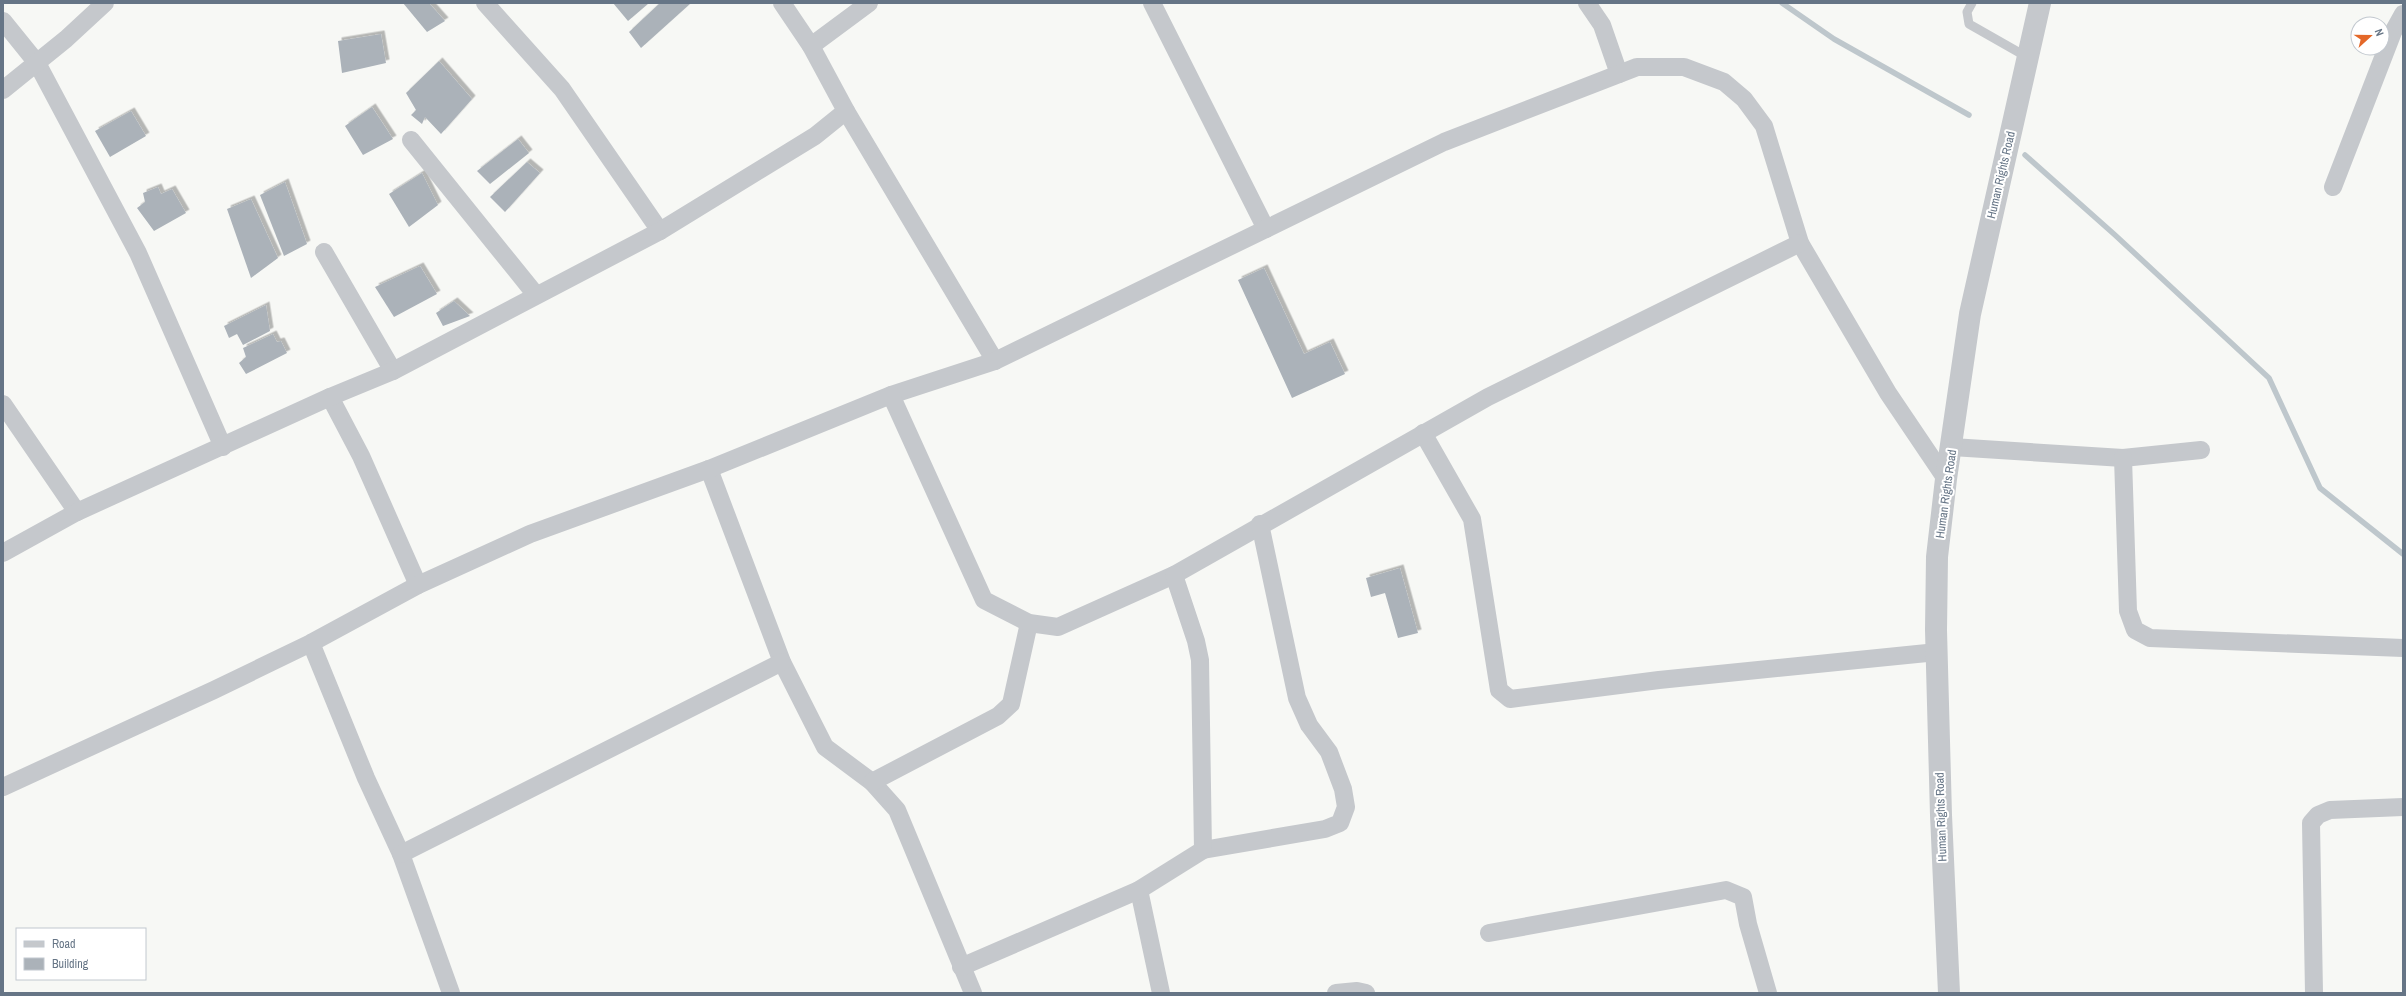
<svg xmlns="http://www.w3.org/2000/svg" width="2406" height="996" font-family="'Archivo Narrow',sans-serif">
<defs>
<filter id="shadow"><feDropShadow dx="3.5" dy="-3.5" stdDeviation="0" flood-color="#0004"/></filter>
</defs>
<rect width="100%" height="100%" fill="#f7f8f5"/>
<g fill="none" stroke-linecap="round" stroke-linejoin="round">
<g stroke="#bec7cc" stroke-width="5.5">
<path d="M1782 3 1834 39 1969 115"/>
<path d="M2025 155 2115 235 2269 378 2320 488 2403 554"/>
</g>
</g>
<g fill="#abb2b9" filter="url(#shadow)">
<path d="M403 3H429L445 21 427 32Z"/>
<path d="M613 3H649L628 21Z"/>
<path d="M660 3H691L641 48 629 32Z"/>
<path d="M381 34 386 63 342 73 338 41Z"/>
<path d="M439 61 472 99 441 134 425 117 422 124 411 115 416 110 406 93Z"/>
<path d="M372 107 393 139 363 155 345 126Z"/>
<path d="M131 111 146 136 110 157 95 131Z"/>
<path d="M518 139 529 153 490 184 477 171Z"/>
<path d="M527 162 540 173 505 212 490 197Z"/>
<path d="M422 173 438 205 409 227 389 194Z"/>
<path d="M285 182 307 244 284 256 260 195Z"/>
<path d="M158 187 161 194 172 189 186 213 154 231 137 208 145 202 143 193Z"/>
<path d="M251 199 278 258 251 278 227 209Z"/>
<path d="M420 266 437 294 394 317 375 287Z"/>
<path d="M1264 268 1304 354 1330 342 1345 374 1292 398 1238 280Z"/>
<path d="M454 301 470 316 443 326 436 313Z"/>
<path d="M266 305 270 331 243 345 237 334 229 338 224 326Z"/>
<path d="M273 334 277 342 281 341 287 353 246 374 239 363 246 357 243 348Z"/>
<path d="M1400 568 1418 633 1398 638 1385 593 1371 597 1366 578Z"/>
</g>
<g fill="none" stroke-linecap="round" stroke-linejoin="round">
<path stroke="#c5c8cc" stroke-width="9" d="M1972 3 1967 12 1969 24 2027 57"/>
<g stroke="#c5c8cc" stroke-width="18">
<path d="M485 3 562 89 660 231"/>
<path d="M1152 3 1266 229"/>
<path d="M1587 3 1602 25 1619 74"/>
<path d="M3 21 37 63 138 253 223 447"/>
<path d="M811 46 869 3"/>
<path d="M3 90 66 39 105 3"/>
<path d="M846 111 995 361"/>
<path d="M411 140 536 295"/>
<path d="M2333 187 2393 32 2403 14"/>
<path d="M324 252 393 371"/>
<path d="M891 395 995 361 1444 142 1637 67H1684L1724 82 1744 99 1764 126 1800 243 1888 393 1946 479"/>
<path d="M330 397 361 456 418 585"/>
<path d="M3 404 77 512"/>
<path d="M1423 433 1472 519 1499 690 1510 699 1659 680 1937 652"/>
<path d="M1952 447 2123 458 2201 450"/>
<path d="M2123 458 2128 611 2135 630 2150 638 2403 648"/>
<path d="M709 469 782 662 825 747 872 782 897 810 973 993"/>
<path d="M3 553 77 512 330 397 393 371 660 231 815 136 846 111 811 46 782 3"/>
<path d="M311 643 366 778 401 854 451 993"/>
<path d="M872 782 998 716 1011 704 1029 623"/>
<path d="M3 787 214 690 311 643 418 585 530 534 709 469 891 395 984 600 1029 623 1058 627 1174 575 1488 397 1800 243"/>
<path d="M1203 850 1325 829 1340 823 1346 807 1343 789 1329 752 1309 725 1297 698 1260 524"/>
<path d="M401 854 782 662"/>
<path d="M1139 890 1161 993"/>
<path d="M1489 933 1726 890 1743 897 1748 924 1768 993"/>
<path d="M961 967 1139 890 1203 850 1200 660 1196 641 1174 575"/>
<path d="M1336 993 1357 991 1366 993"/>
<path d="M2314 993 2311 823 2318 815 2330 810 2403 807"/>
</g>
<path stroke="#c5c8cc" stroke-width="22" d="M1949 993 1941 815 1936 630 1937 557 1946 479 1970 314 2040 3"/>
</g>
<g text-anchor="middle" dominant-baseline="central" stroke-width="4" stroke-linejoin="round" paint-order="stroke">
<g font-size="12" fill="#667586" stroke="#fff">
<text transform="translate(2001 175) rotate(-77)">Human Rights Road</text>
<text transform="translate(1946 494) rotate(-82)">Human Rights Road</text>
<text transform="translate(1941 817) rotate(-92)">Human Rights Road</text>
</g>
</g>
<rect width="2406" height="996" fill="none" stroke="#667586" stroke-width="8"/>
<rect x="16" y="928" width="130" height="52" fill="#ffffff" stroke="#c2c8cf"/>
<rect x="24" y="941" width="20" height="6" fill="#c5c8cc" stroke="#c2c8cf"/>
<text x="52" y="948" font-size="12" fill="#667586">Road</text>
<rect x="24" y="958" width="20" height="12" fill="#abb2b9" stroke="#c2c8cf"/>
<text x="52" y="968" font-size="12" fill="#667586">Building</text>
<g transform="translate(2370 36) rotate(69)"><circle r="19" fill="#ffffff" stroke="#c2c8cf"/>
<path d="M0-3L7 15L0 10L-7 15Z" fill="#e46829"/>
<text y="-6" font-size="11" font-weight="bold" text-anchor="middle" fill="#667586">N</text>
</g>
</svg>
